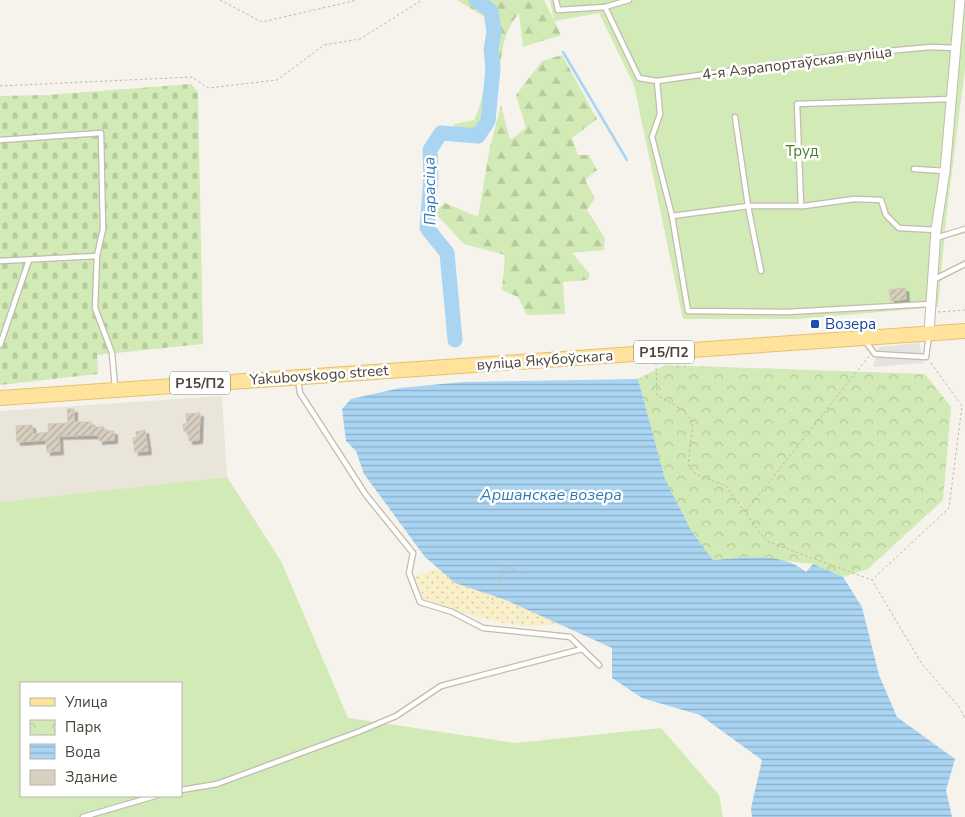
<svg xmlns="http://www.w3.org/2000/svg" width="965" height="817" font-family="'Nunito Sans',sans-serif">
<defs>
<pattern id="forest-firs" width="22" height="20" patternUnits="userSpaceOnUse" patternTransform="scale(1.25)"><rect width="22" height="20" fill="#d2eab5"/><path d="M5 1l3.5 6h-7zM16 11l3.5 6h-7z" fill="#b6ca9c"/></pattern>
<pattern id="sand-dots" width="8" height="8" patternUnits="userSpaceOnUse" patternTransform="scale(1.25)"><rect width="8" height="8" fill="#f9efc9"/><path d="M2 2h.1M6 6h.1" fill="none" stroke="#d7cead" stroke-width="1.8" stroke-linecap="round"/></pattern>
<pattern id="cemetery-stones" width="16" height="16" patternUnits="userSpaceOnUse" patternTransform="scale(1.25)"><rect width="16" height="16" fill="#d2eab5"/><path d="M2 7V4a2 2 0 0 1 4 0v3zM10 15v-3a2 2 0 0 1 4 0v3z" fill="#b6ca9c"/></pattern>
<pattern id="park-crowns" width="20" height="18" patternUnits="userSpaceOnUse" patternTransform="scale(1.25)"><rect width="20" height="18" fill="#d2eab5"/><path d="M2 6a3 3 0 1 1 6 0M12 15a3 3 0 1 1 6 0" fill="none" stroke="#b6ca9c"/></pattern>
<pattern id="water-rules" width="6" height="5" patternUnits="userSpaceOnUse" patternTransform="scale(1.25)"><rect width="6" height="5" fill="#a9d4f2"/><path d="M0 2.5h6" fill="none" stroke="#8caec5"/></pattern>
<pattern id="building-hatch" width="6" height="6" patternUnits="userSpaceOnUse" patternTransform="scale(1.25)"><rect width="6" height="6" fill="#d8cfc1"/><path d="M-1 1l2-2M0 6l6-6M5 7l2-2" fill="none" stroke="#b1aa9e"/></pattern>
<filter id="shadow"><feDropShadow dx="3.5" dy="3.5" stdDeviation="0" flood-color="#0004"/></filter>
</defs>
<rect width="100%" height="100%" fill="#f6f3ec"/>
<path fill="#eae5da" d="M222 396 227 477 0 502V411Z"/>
<g fill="#d2eab5" fill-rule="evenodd">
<path d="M550 0H965V69L947 211 938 307 798 319H683L634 85 599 13 554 21Z"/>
<path d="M227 477 281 561 348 718 515 743 661 728 719 795 723 817H0V502ZM21 683H181V796H21Z"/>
</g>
<g fill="url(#forest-firs)">
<path d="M457 0H544L561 35 523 47 519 13C493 44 504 83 493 118 491 125 485 132 481 139L456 141 454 124 474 120C489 90 486 51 486 18Z"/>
<path d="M562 55 597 119 572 138 578 155H589L597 170 585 180 595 198 587 210 605 238 604 250 572 253 590 274 588 280 563 282 565 314 527 315 518 297 502 290 505 255 464 244 434 212 445 203 478 217 490 147 501 105 510 140 526 128 516 95 542 61Z"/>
</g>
<path fill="url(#sand-dots)" d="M438 569 455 583 506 600 557 623C523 635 457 611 423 598L414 576Z"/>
<path fill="url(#cemetery-stones)" d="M191 84 198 92 203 344 97 355 98 374 0 385V96L48 95Z"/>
<path fill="url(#park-crowns)" d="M665 365 925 374 951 407 943 500 868 569 843 577 813 564 750 557 713 560 692 532 665 479 638 379Z"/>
<path fill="#e5e3e0" d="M919 343 924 363 873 367 879 347Z"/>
<path fill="url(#water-rules)" d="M638 379 665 479 692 532 713 560C743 558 782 551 806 572L813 564 843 577 862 607 879 675 897 717 955 759 946 790 952 817H752L751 808 762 760 700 715 642 698 612 678V648L506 600 455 583 425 557 364 474 356 451 346 441 342 409 351 399 400 388 463 382Z"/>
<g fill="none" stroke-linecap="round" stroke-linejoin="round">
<path stroke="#a9d4f2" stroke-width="2.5" d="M563 52 627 160"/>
<path stroke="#a9d4f2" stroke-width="15" d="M455 340 447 253 427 228 431 176 430 150 441 133 478 136 488 121 493 68 491 50 494 32 491 11 476 0"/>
</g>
<g fill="url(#building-hatch)" stroke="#d3c7b4" filter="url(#shadow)">
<path d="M905 288 906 299 891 301 889 290Z"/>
<path d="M67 409H74V422H91L92 427H104V431H114V440L99 441V435L59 436 60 451 47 452 46 440 17 442 16 426 32 425 33 434 49 432 48 424 68 423Z"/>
<path d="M200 413 199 440 189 441 188 431H184L183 424H187L186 414Z"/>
<path d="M145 430 148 451 135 452 133 438 137 437 136 432Z"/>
</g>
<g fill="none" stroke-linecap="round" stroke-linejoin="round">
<g stroke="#c2bbae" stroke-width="7">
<g id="service">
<path d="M556 0 558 10 605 7 629 0"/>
<path d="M605 7 639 78 657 81 842 55 931 47 955 48"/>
<path d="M657 81 660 114 652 137 672 216 688 311 787 312 931 304"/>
<path d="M735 117 748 206 761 271"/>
<path d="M0 140 101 133 103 229 97 256 95 308 112 353 115 388"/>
<path d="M914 169 945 171"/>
<path d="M801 206 797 104 951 99"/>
<path d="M672 216 748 206H804L854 199 881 200 886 215 899 228 936 230"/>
<path d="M936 238 965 229"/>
<path d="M0 261 97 256"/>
<path d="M933 280 965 264"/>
<path d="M865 341 875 354 926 357 929 335"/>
<path d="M0 345 29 260"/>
<path d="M298 380 300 393 366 495 413 553 409 573 420 602 452 612 483 628 570 637 599 665"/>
<path d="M181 790 217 784 358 732 396 716 441 686 582 649"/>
<path d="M83 817 155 796"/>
</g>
</g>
<g stroke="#c2bbae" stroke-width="11">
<path id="minor" d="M929 333 936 230 945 171 960 0"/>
</g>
<g stroke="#e6c16a" stroke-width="16">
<path id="primary" d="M0 398 965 331"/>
</g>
<g stroke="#c4b79f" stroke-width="1" stroke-dasharray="2.5 2.5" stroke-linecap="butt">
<path d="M220 0 262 22 357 0"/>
<path d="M0 86 192 77 208 88 277 80 324 45 360 39 422 0"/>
<path d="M938 312 965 310"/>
<path d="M656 363 657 395 683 410 693 423 688 465 697 475 726 486 766 541 872 580"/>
<path d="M931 363 962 406 949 508 872 580 922 664 960 708 965 719"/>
<path d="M746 511 869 356"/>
<path d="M492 600 505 566 524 574"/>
</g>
<use href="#service" stroke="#fff" stroke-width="4.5"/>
<use href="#minor" stroke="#fff" stroke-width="9"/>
<use href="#primary" stroke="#ffe39c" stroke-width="14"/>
</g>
<rect fill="#1a4fb4" stroke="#fff" stroke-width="2" x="810" y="319" width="10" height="10" rx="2.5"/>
<g text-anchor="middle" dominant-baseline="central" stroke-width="5" stroke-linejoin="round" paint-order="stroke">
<g fill="#fff" stroke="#817c74" stroke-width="1">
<rect x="634" y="340.5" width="60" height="23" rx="4"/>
<rect x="170" y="371.5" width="60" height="23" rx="4"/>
</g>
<g font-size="14" font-weight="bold" fill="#4b4439">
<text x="664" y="352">Р15/П2</text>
<text x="200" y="383">Р15/П2</text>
</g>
<g font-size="15" fill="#4b4439" stroke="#fff">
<text transform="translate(797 63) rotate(-7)">4-я Аэрапортаўская вуліца</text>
<text transform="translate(545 360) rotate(-4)">вуліца Якубоўскага</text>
<text transform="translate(319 375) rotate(-4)">Yakubovskogo street</text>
</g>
<g font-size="15" fill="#4a7f2a" stroke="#fff">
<text x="802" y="151">Труд</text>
</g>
<g font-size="15" fill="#164399" stroke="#fff" text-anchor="start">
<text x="825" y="324">Возера</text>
</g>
<g font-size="16" font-style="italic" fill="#2e7ab2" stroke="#fff">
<text transform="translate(430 191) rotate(-91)">Парасіца</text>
<text x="551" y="495">Аршанскае возера</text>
</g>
</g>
<rect x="20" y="682" width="162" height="115" fill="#ffffff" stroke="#b7b4b0"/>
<rect x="30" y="698" width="25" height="8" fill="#ffe39c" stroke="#b7b4b0"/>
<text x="65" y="707" font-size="15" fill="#4b4439">Улица</text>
<rect x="30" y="720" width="25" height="15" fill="url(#park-crowns)" stroke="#b7b4b0"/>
<text x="65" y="732" font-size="15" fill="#4b4439">Парк</text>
<rect x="30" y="744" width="25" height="15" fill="url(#water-rules)" stroke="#b7b4b0"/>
<text x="65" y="757" font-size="15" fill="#4b4439">Вода</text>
<rect x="30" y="770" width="25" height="15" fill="#d8cfc1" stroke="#b7b4b0"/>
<text x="65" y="782" font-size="15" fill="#4b4439">Здание</text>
</svg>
